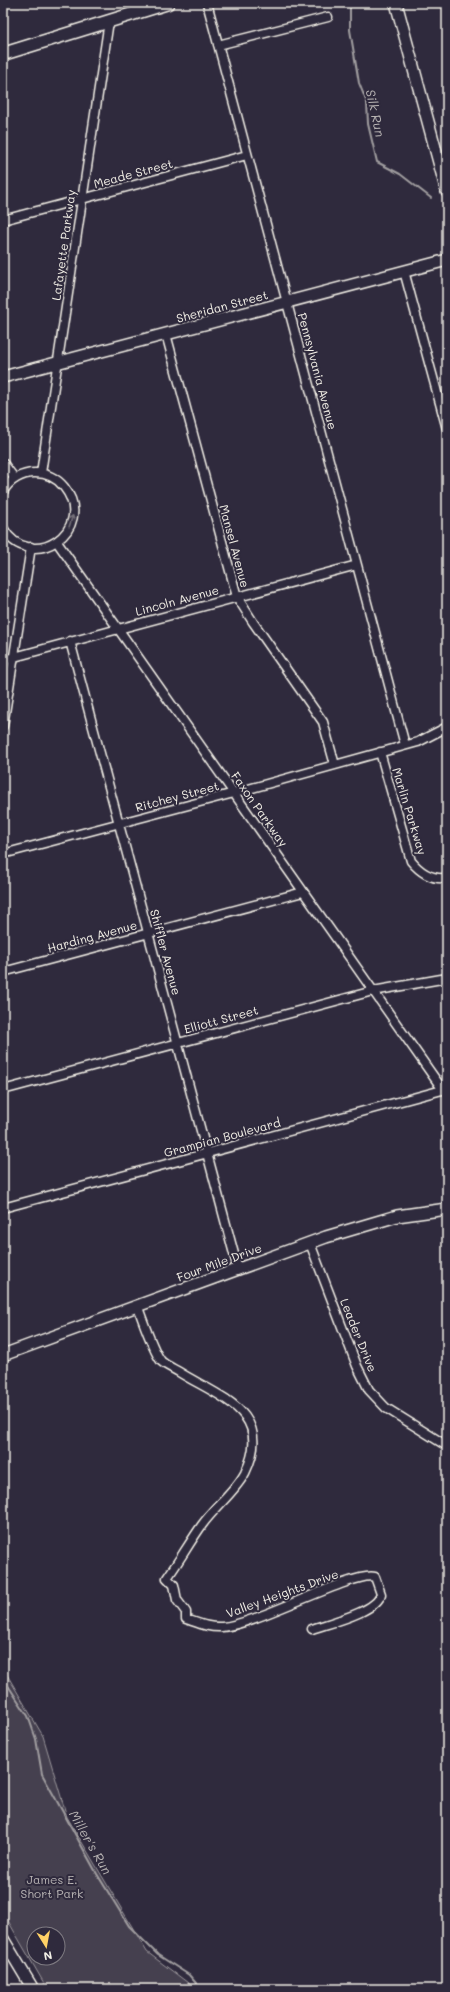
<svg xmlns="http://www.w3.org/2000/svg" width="450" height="1992" font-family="Mali,sans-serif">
<rect width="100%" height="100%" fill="#2f2a3d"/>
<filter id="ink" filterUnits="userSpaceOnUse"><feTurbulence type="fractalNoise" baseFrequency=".025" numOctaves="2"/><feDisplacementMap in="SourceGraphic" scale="8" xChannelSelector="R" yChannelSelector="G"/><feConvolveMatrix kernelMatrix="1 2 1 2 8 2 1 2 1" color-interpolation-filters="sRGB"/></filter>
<g filter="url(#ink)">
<path fill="#454050" stroke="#9c989c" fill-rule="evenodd" d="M6,1673L43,1736L67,1817L147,1952L196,1989H48L45,1985L3,1912V1674ZM34,1934H58V1958H34Z"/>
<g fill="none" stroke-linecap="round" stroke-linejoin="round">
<path stroke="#a19ea0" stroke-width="2" d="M350,3V30L359,83L367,103L368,124L377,162L400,174L431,198
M446,926H447
M3,1678L28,1716L36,1739L42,1774L97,1874L129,1926L158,1955L189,1975L201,1989"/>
<defs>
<path id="street" d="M207,3L405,745
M218,45L328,17
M3,220L247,155
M404,271L447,429
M166,334L237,597L253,622L323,722L335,765
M3,463L15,479
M41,473L109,21
M3,492C9,480 22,473 35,473C46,473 57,478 64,487C98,530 30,575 3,528
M57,542L443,1090
M70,641L238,1269
M3,660L357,565
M3,726L31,547
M380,752L411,861C420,872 432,880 447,878
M3,854L234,793L418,742L447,727
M3,972L303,892
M3,1090L373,991L447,978
M3,1208L446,1089
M310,1243L357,1366L369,1390L386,1408L447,1446
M137,1305C143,1320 152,1349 161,1361C165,1365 174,1369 179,1372C219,1397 275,1412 245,1473C235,1492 215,1507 202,1525C190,1542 179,1561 167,1578L174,1585L177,1600L186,1612V1619C198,1623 209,1628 222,1627C255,1625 356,1570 375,1577L381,1594C377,1612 329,1623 312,1629"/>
<path id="secondary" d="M396,3L447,192
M3,377L447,260
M3,1355L326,1237L397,1216L447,1209
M3,1939L33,1989"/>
<path id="primary" d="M3,54L168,3"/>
</defs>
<use href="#street" stroke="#f4f1e8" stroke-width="11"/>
<use href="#secondary" stroke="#f4f1e8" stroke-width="14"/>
<use href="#primary" stroke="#f4f1e8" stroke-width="15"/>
<use href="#street" stroke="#2f2a3d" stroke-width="8"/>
<use href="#secondary" stroke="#2f2a3d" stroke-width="11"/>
<use href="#primary" stroke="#2f2a3d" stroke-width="12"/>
</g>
<defs><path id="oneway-shaft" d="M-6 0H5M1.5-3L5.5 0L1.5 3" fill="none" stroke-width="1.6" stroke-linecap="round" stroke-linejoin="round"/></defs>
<use stroke="#747079" href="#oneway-shaft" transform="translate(71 521) rotate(-72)"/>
</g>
<g text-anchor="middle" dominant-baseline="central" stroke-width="4" stroke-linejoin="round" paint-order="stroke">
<g font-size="12" fill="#f4f1e8" stroke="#2f2a3d">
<text transform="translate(133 173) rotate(-15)">Meade Street</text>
<text transform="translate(63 245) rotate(-82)">Lafayette Parkway</text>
<text transform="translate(222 306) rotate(-15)">Sheridan Street</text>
<text transform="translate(318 371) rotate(75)">Pennsylvania Avenue</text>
<text transform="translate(235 546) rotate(75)">Mansel Avenue</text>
<text transform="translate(177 600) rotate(-15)">Lincoln Avenue</text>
<text transform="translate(177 796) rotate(-15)">Ritchey Street</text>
<text transform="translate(260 809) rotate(55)">Faxon Parkway</text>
<text transform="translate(410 811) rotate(73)">Marlin Parkway</text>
<text transform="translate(92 936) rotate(-15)">Harding Avenue</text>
<text transform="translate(166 952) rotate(75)">Shiffler Avenue</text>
<text transform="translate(221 1019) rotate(-15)">Elliott Street</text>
<text transform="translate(222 1137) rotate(-15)">Grampian Boulevard</text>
<text transform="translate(219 1262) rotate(-20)">Four Mile Drive</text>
<text transform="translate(359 1335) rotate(68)">Leader Drive</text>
<text transform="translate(282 1593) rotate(-20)">Valley Heights Drive</text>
</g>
<g font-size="12" fill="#b7b3b3" stroke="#2f2a3d">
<text x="52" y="1879">James E.<tspan x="52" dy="14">Short Park</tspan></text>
</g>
<g font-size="13" font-style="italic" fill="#b6b2b2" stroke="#2f2a3d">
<text transform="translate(376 113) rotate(78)">Silk Run</text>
<text transform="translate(91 1842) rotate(60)">Miller's Run</text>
</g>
</g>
<rect width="450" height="1992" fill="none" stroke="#2f2a3d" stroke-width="16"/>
<rect x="8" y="8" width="434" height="1976" fill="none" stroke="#f4f1e8" stroke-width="1.5" filter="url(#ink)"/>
<g transform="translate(46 1946) rotate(169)"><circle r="19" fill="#2f2a3d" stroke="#7e7a81"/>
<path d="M0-3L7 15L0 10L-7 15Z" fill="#ffd166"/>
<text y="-6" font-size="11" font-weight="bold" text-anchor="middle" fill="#f4f1e8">N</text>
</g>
</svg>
